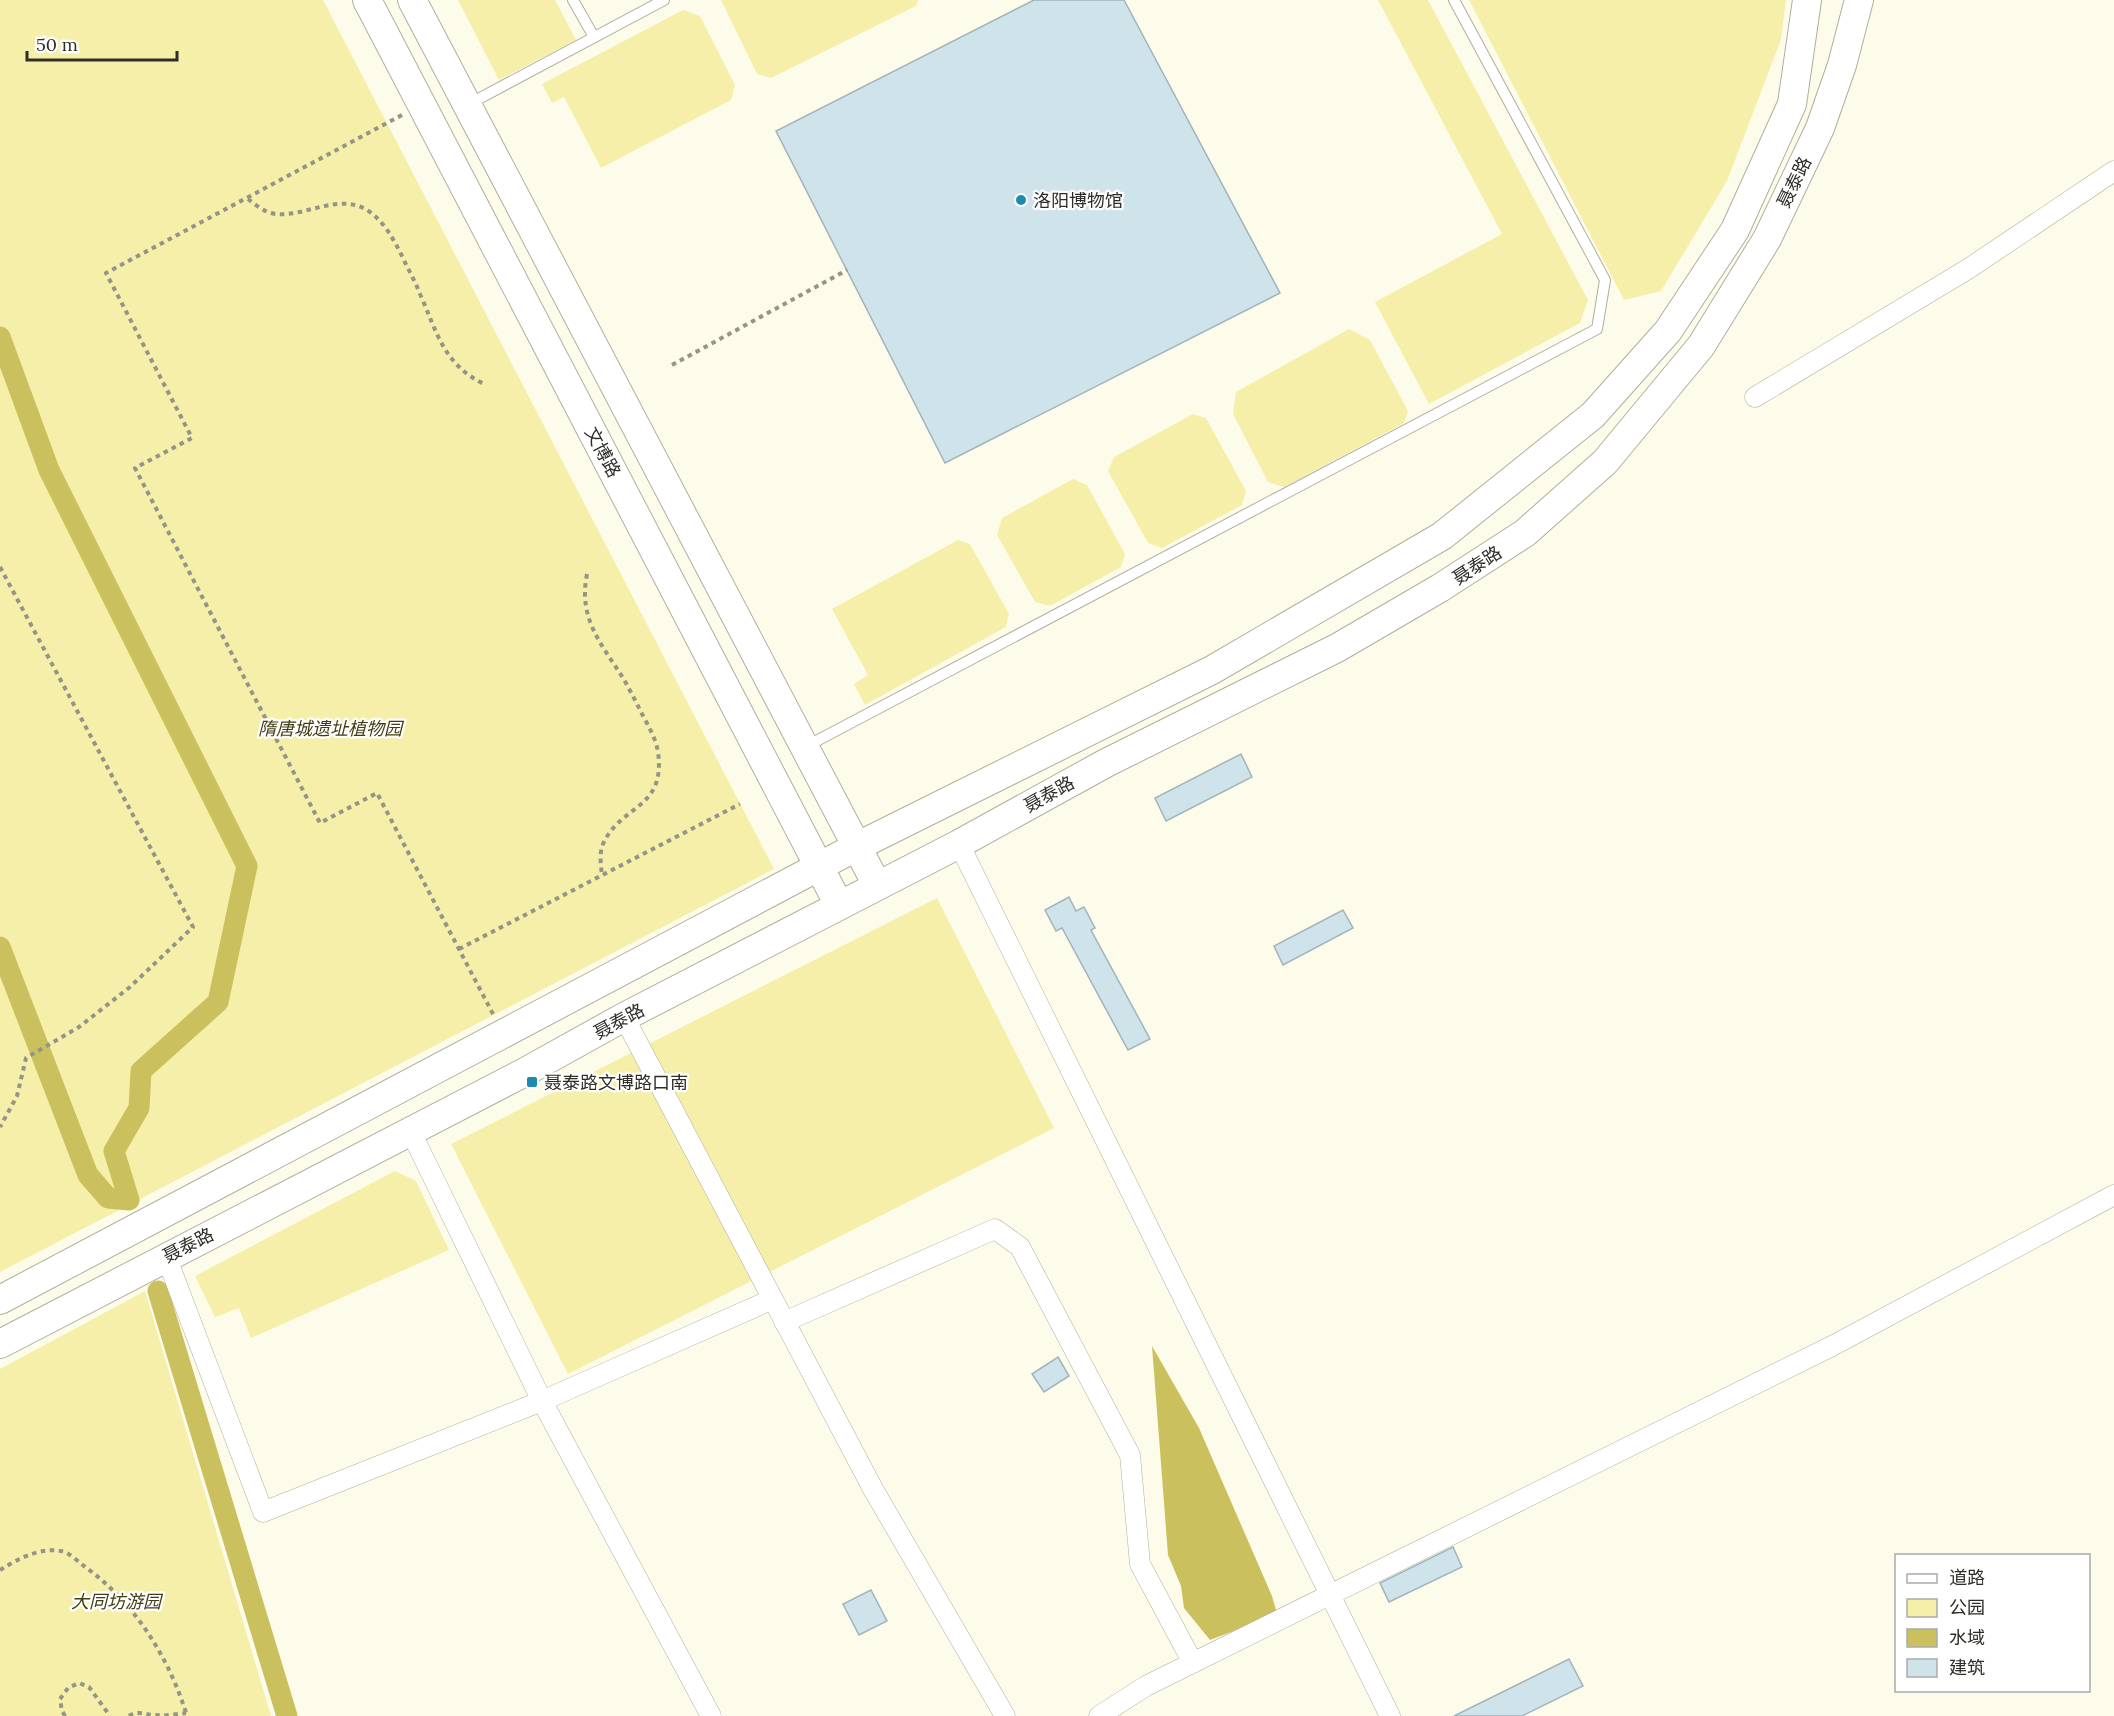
<svg xmlns="http://www.w3.org/2000/svg" width="2114" height="1716" font-family="Lora,'Noto Sans SC',serif">
<rect width="100%" height="100%" fill="#fdfcea"/>
<path fill="#f6efa9" d="M0,0H323L774,869L0,1272Z
M458,0H555L576,40L499,80Z
M721,0H918L916,6L771,78L757,74Z
M1378,0H1428L1588,300L1580,323L1429,404L1375,302L1502,234Z
M1469,0H1786L1781,40L1727,181L1661,291L1624,300Z
M683,10L700,16L735,85L731,100L601,168L564,97L552,103L542,84Z
M1349,329L1370,340L1408,411L1404,423L1284,487L1268,482L1233,414L1236,392Z
M1193,414L1206,418L1246,491L1242,505L1162,548L1148,543L1108,471L1114,457Z
M1073,479L1087,485L1125,554L1121,567L1050,606L1035,602L997,535L1002,518Z
M958,540L970,544L1009,614L1006,627L865,705L854,684L868,675L832,609Z
M937,898L1054,1128L568,1374L451,1144Z
M395,1171L416,1181L449,1250L251,1338L239,1308L215,1317L195,1276Z
M145,1291L271,1716H0V1369Z"/>
<path fill="#cbc05e" d="M1152,1346L1199,1428L1272,1596L1276,1610L1267,1618L1210,1640L1184,1608L1181,1586L1168,1555Z"/>
<g fill="none" stroke-linecap="round" stroke-linejoin="round">
<path stroke="#cbc05e" stroke-width="21" d="M0,337L49,470L247,866L218,1002L141,1071L139,1108L114,1151L129,1200L108,1198L88,1175L0,947
M158,1291L287,1716"/>
</g>
<path fill="#cfe3eb" stroke="#a1b3bb" stroke-width="1.5" d="M1034,0H1124L1280,293L945,463L776,131Z
M1241,754L1252,777L1166,821L1155,798Z
M1069,897L1076,911L1084,907L1095,928L1091,930L1150,1039L1128,1050L1062,928L1056,931L1045,910Z
M1343,910L1353,928L1283,965L1274,946Z
M1058,1357L1069,1376L1044,1392L1032,1374Z
M1453,1547L1462,1567L1389,1602L1380,1583Z
M871,1590L887,1621L859,1635L843,1604Z
M1569,1659L1583,1686L1522,1716H1454Z"/>
<g fill="none" stroke-linecap="round" stroke-linejoin="round">
<defs>
<path id="lane" d="M573,0L594,37
M469,104L664,0
M805,747L1597,329L1605,280L1454,0"/>
<path id="street" d="M1755,397L1968,269L2114,171
M959,844L1390,1716
M624,1017L873,1489L1005,1716
M411,1132L542,1401L711,1716
M166,1256L263,1512L542,1401L773,1299
M784,1322L995,1229L1020,1247L1130,1455L1140,1564L1193,1663
M1099,1716L1146,1686L1834,1345L2114,1195"/>
<path id="secondary" d="M367,0L839,905
M412,0L877,885
M0,1300L856,847L1212,670L1442,536L1593,415L1668,331L1735,230L1792,104L1807,0
M0,1344L525,1072L624,1017L959,844L1106,763L1337,648L1440,588L1525,533L1605,462L1701,346L1767,239L1820,128L1842,65L1859,0"/>
</defs>
<use href="#lane" stroke="#b0af9e" stroke-width="12"/>
<use href="#street" stroke="#b0af9e" stroke-width="21"/>
<use href="#secondary" stroke="#b0af9e" stroke-width="30"/>
<path stroke="#949487" stroke-width="4" stroke-dasharray="4.5 4.5" stroke-linecap="butt" d="M402,115L106,273L192,438L135,468L320,823L377,793L493,1014
M248,199C256,205 265,213 276,214C307,217 340,191 370,212C385,223 394,240 402,256C408,269 415,281 420,294C437,332 443,364 484,384
M672,365L847,270
M0,567L193,927L130,987L79,1027L26,1058L17,1096L0,1127
M587,574C578,619 601,643 623,678C630,690 636,702 642,714C648,725 656,739 658,752C666,810 621,804 603,844C599,854 601,865 602,876
M459,949L740,804
M0,1570C18,1559 40,1547 61,1551C69,1552 77,1561 84,1566C134,1602 169,1657 187,1716
M65,1716L62,1711L60,1699L68,1688L79,1683L89,1687L110,1716
M129,1716C138,1710 145,1715 154,1715C165,1716 176,1714 186,1713"/>
<use href="#lane" stroke="#fff" stroke-width="10"/>
<use href="#street" stroke="#fff" stroke-width="20"/>
<use href="#secondary" stroke="#fff" stroke-width="28"/>
</g>
<g fill="#1b8bb0" stroke="#fff" stroke-width="2">
<circle cx="1021" cy="200" r="6"/>
<rect x="526" y="1076" width="12" height="12" rx="3"/>
</g>
<g text-anchor="middle" dominant-baseline="central" stroke-width="4.5" stroke-linejoin="round" paint-order="stroke">
<g font-size="18" fill="#2e2e27" stroke="#fff">
<text transform="translate(1794 182) rotate(-64)">聂泰路</text>
<text transform="translate(603 452) rotate(62)">文博路</text>
<text transform="translate(1477 565) rotate(-33)">聂泰路</text>
<text transform="translate(1049 794) rotate(-29)">聂泰路</text>
<text transform="translate(619 1021) rotate(-28)">聂泰路</text>
<text transform="translate(188 1245) rotate(-27)">聂泰路</text>
</g>
<g font-size="18" fill="#2e2e27" stroke="#fff" text-anchor="start">
<text x="1033" y="200">洛阳博物馆</text>
<text x="544" y="1082">聂泰路文博路口南</text>
</g>
<g font-size="18" font-style="italic" fill="#423e14" stroke="#fff">
<text x="330" y="728">隋唐城遗址植物园</text>
<text x="116" y="1601">大同坊游园</text>
</g>
</g>
<rect x="1895" y="1554" width="195" height="138" fill="#ffffff" stroke="#ababa9" stroke-width="1.5"/>
<rect x="1907" y="1574" width="30" height="9" fill="#ffffff" stroke="#ababa9" stroke-width="1.5"/>
<text x="1949" y="1584" font-size="18" fill="#2e2e27">道路</text>
<rect x="1907" y="1599" width="30" height="18" fill="#f6efa9" stroke="#ababa9" stroke-width="1.5"/>
<text x="1949" y="1614" font-size="18" fill="#2e2e27">公园</text>
<rect x="1907" y="1629" width="30" height="18" fill="#cbc05e" stroke="#ababa9" stroke-width="1.5"/>
<text x="1949" y="1644" font-size="18" fill="#2e2e27">水域</text>
<rect x="1907" y="1659" width="30" height="18" fill="#cfe3eb" stroke="#ababa9" stroke-width="1.5"/>
<text x="1949" y="1674" font-size="18" fill="#2e2e27">建筑</text>
<path d="M27 51v9h150v-9" fill="none" stroke="#2e2e27" stroke-width="3"/>
<text x="36" y="51" font-size="18" fill="#2e2e27" stroke="#ffffff" stroke-width="4.5" paint-order="stroke">50 m</text>
</svg>
